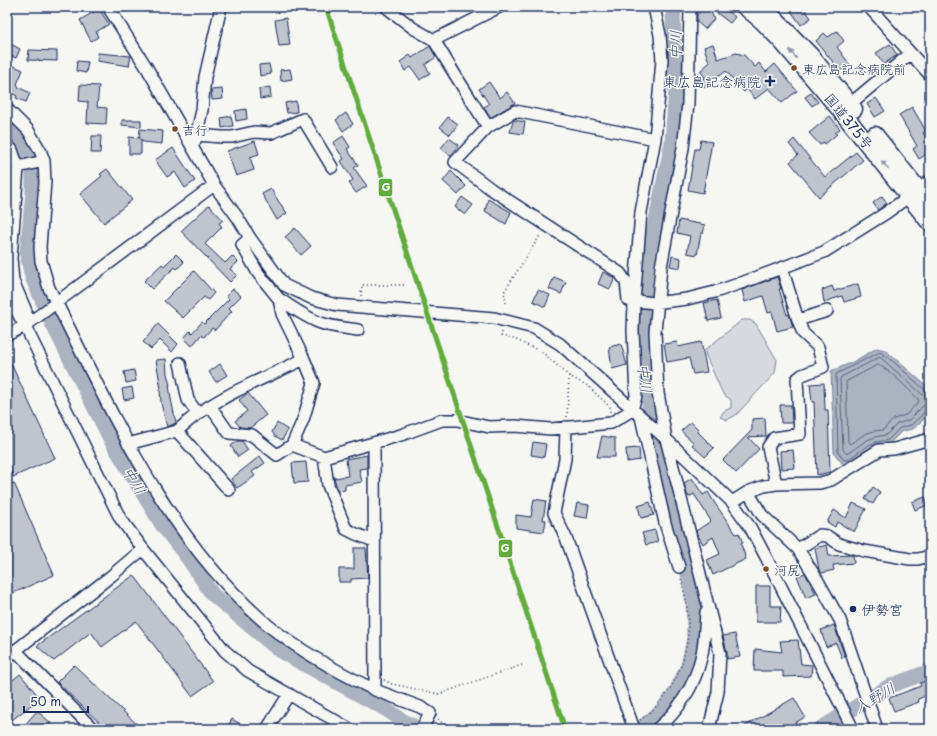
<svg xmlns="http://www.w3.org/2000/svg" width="937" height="736" font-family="'Playpen Sans','Klee One',sans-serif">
<rect width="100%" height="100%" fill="#f6f6f2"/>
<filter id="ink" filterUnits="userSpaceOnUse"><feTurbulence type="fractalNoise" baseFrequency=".025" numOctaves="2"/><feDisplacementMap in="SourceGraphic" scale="8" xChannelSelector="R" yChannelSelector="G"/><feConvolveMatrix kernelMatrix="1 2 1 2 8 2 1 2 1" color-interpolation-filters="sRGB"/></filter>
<g filter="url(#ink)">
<path fill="#d6d9dd" stroke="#78849e" d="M742,320H750L756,324L777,360L775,373L736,415L727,420L720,417L724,411L731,408V400L723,394L706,356L705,350Z"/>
<path fill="#abb2c0" stroke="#717e99" d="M877,348L885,350L930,389V410L924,419L913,429L902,431L889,444L877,445L871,448L845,467L834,453L831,371L851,363Z"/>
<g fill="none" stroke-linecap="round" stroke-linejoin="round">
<path stroke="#556385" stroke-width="1" d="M878,365C887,367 910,391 918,399L919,401L906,415L894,419L883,430L874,431L865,434L850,444L848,442L846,382Z
M930,392L926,391L895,363L880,352L836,374L838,452L844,460H847L869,445L876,442L888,440L900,428L911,425L921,416L926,410L930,409
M930,397L923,395L880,357L841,377L840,379L843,450L847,454L867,440L875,437L886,435L897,424L909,420L923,406L930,404"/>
<path stroke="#abb2c0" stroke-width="15" d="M7,126L17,135L24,147L33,168V192L27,254L32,277L53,325L112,442L162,525L190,561L212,594L280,651L387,710L405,722L420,729
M640,729L659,713L675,694L688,666L694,638L693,600L684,554L656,449L644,369L642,320L646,267L672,143L676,89L675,62L673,55L675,52L673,17L675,7
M820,729L890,686L930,671"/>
</g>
<path fill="#c0c4cd" stroke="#1b2f5e" d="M703,7H722L735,17L730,23L709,7L714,19L705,29L697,22V15Z
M788,7H803L811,18L801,25Z
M99,9L109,24L96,32L98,37L91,41L80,20Z
M286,18L290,45L279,46L275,20Z
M837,31L844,41L837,47L850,65L840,71L816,41L824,33L828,37Z
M7,42L20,49L16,58L7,54Z
M713,44L718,59L736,53L744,55L755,67L759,63L766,72L775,64L797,91L782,103L769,88L755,99L747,89L744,92L726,71L721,75L720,74L704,87L700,82L705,77L700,71L710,62L708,59L704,47Z
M890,44L897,55L884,64L876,53Z
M430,46L436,57L425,65L430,73L420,80L411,67L405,71L400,62L410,55L412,58Z
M29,50L57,51V61L28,60Z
M98,53L131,56L129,66L97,61Z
M77,61L88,62L86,73L76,71Z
M269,64L271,74L260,76L259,65Z
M14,66L23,70L17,84L18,85V87L30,93L26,102L16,98L17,96L7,91V84L11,76L9,75Z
M290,69L292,79L281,81L280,70Z
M489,82L500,98L507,92L515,103L490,118L484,107L489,104L479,89Z
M80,85L99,86L97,107L107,108L106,124L87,123L88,102L79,101Z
M270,87L271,97L260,99L259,89Z
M222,89L223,99L212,100L211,90Z
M811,93L818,102L812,106L805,97Z
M876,98L885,111L875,117L867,104Z
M296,101L297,112L287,113L285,103Z
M912,107L926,131L923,133L930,143V152L919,159L913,149L917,146L899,115Z
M246,109L247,119L236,121L235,111Z
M346,113L353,124L343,131L336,120Z
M231,116L233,126L222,128L221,118Z
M830,116L840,129L835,133L837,134L825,144L824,142L820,145L809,133Z
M448,117L458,124L450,135L440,127Z
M122,120H141V127L122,125Z
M514,120L525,122L523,134L510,132L513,121Z
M140,129L163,131L162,144L143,142L141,139V154H129V137L140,138L139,136Z
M92,136H101L100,153H91Z
M343,136L350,147L347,149L358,165L354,168L367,186L356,193L349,183L353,180L341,161L344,159L333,143Z
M449,138L459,145L451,156L441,148Z
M794,139L825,177L856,152L863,160L819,197L790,162L798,155L789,144Z
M701,140L712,142L703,193L688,190L695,149H699Z
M255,141L259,154L250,157L254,170L236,176L227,151Z
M173,148L195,181L185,188L175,172L167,177L155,160Z
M107,169L132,200L104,223L80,194L102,176L100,174Z
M451,171L466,186L458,195L443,181Z
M271,189L279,202L287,213L277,220L262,194Z
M882,196L887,203L878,210L873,203Z
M462,197L473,205L465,215L455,207Z
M488,199L511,212L506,224L485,211Z
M209,205L223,220L219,223L222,227L205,244L225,263L232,256L238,262L230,269L237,275L230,282L181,231Z
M679,220L705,225L703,234L701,233L697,255L687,253L690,236L677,233Z
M295,228L311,246L301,255L285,237Z
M176,254L184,262L177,269L175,267L152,289L144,281L162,264L164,266Z
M672,256L681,258L680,268L670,266Z
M194,271L214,293L208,300L204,297L183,318L164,301Z
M603,272L615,278L610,289L598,284Z
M554,277L566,282L561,294L549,289Z
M777,277L781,289H779L787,315L789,314L793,327L777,331L772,312L768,313L763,296L745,302L742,290Z
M858,284L861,297L844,302L842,296L824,302L822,290L832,286L834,291Z
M233,289L241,296L229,308L232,311L215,330L212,328L204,337L201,335L192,346L184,338L190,331L192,333L202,322L204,324L229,299L226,296Z
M538,290L550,295L545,307L533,301Z
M717,300L721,318L708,321L704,303Z
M158,324L178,344L172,352L160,340L151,349L143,342Z
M677,342L678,347L701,342L707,372L693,374L689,358L667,362L664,344Z
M621,344L627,365L612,369L609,347Z
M7,355L55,458L13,477L7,463Z
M166,359L167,374L170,385H169L171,399L176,423L167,427L161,403L160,390L161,389L156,360Z
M220,364L227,375L216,382L209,372Z
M134,370L136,381L126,383L124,372Z
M824,383L825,410H828L830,472L817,475L814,402H812L810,384Z
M132,387L134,398L124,400L122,389Z
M248,393L266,415L250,428L240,427L235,421L247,411L239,400Z
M780,405H791L792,423H781Z
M765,418L766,436L748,437L759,449L736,473L723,460L752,430V419Z
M691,422L699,430L697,431L714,448L705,457L692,445L694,443L681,431Z
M277,423L288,430L282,440L275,436L272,432Z
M602,436L615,438V457H597Z
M238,441H242L248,450L238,457L231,446Z
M533,442L546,444L544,457L531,455Z
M639,448L640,460L627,462L626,449Z
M793,450L795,468L781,469L780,451Z
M367,455V468L359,469L362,482L345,485V490L338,491L334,478L348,476L346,459Z
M260,456L265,463L252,472L255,476L237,488L231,479Z
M306,462L308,482L294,483L292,463Z
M692,478L703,495L708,492L716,505L736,534L739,533L743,543L741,544L746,559L713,575L707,560L720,554L713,537L703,544L697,534L696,531L711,521L694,494L689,497L687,494L684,483Z
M14,483L54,575L11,594L7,584V486Z
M873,487L880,492L873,504L865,499Z
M925,497L928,505L915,510L912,502Z
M534,499L546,501L543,520H546L544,532L516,528V515L531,517Z
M650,502L654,515L641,518L638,506Z
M577,503L589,505L587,518L574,516Z
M853,503L866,509L854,532L837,522L835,527L827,522L834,510L846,518Z
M655,530L658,542L646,545L642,533Z
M827,545L829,556L853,555L854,563L833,565L834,570L822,573L819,570L815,548Z
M354,548H366L368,578L351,579V582H339V569H354Z
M805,573L816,594L806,598L797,576Z
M134,575L213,681L192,696L136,621L102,647L91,632L54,661L37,646Z
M756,586H770V606H781L780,622H756Z
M834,625L845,657L842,658L836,643L826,647L821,630Z
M735,634L740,657L727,659V652L723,636Z
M798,640L801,664L812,665L811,676L783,677V671H754L755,649L782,652L780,641Z
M74,665L142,729H106L57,682Z
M20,674L40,698L7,724V685Z
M928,680L930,685V694L918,699L919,702L894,711L889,698L921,686L920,683Z
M794,698L805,717L785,729H740Z
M37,711L51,723L45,729H21Z
M232,719L249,729H226Z"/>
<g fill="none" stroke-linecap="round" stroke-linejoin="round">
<defs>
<path id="minor" d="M108,7L147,68L214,185L238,218L250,238L284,285L311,298L337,305L494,318L534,328L560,344L666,439L732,502L750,527L767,559L853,729
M386,7L413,28L434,40L454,73L488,127L455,162L491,189L620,273L626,282L628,300L654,303L687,299L715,292L744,282L824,252L886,213L930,181
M690,7L688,104L683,148L661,267L655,332L658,393L666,439L720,653L718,692L709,729
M869,7L930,75
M434,40L499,7
M850,104L910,54
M7,109L28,130L40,150L44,161L45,182L40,247L41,261L49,288C110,407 164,537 269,626C301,652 338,672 375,690
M488,127L515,111L655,139
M197,135L222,137H232L254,132L271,133L303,119L332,167
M195,141L202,110L205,77L221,7
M7,145L12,150L18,167L44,161
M18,167L11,258L13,281L26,311L25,326
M250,238L242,245L258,273L279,299L282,314L304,359L314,383L303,420L292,445L324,457L401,435L442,420H457L489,427L515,426L551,429L611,423L632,410L636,396L633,330L634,302L641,212L655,139L662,60L660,35L654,7
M7,294L25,326L120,518L143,549L225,651L248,671L350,729
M279,299C292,307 304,316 318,322C330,327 345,328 358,330
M798,320L827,311
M7,335L25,326L214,185
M180,363L188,400L198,414
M210,406L229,433L252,435L277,455L292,445
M641,417L665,523L679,567
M566,427L565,459L554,513L566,538L634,729
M177,431C184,425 191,418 199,413C231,391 269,376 304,359
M374,443L375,690L420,707L430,713L422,729
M128,444L177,431L229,490
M324,457L328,485L346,529L356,534L374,541
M776,484L768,447L774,438L800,434L797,379L802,375L823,367L818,347L803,333L798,320L782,268
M748,492L762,515L798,549L818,581L840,620L877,729
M732,502L748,492L764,486L776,484L820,483L831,480L879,450L894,449L930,439
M798,549L820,535L827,536L839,544L864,551L910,559H918L930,556
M15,650L93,729
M7,657L111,576L143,549
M267,729L289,694
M657,729C678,712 695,685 701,658C705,643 705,627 706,612"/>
<path id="highway" d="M745,7L762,21L783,43L842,112L930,223
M769,13L811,56L854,109
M875,135L930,204"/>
</defs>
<use href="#minor" stroke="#1b2f5e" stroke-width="14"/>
<use href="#highway" stroke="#1b2f5e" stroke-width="19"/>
<path stroke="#1b2f5e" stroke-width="1.5" stroke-dasharray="1 3" stroke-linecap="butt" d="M361,296L362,285H407
M506,303L504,292L541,234
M502,332L501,336L514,339L542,352L569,376L588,386L610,407V412
M567,417L569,376
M384,680L392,684L439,694L522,665
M438,719L449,729
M640,720C673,698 691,655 688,616C687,603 683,589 681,577"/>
<use href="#minor" stroke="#f6f6f2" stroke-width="11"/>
<use href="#highway" stroke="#f6f6f2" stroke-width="16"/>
<defs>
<path id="rail-1" d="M326,7L565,729"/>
</defs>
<use href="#rail-1" stroke="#f6f6f2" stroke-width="8"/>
<use href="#rail-1" stroke="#60ad3b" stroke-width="5"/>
</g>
<defs><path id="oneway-solid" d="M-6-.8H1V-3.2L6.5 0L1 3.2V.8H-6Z"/></defs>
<g fill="#8892a8">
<use href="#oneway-solid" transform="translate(793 54) rotate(-129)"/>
<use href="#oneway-solid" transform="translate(885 165) rotate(-128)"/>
</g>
</g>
<g fill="#7a4b2a" stroke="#f6f6f2" stroke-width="1.5">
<circle cx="794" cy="68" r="3.5"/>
<circle cx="175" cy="129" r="3.5"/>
<circle cx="766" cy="569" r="3.5"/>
</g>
<g fill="#1b2f5e" stroke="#f6f6f2" stroke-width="1.5">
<path d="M768 75h4v4h4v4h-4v4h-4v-4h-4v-4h4z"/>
<circle cx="853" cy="609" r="4"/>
</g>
<g text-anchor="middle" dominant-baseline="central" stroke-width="3" stroke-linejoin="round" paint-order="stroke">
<g font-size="13" fill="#1b2f5e" stroke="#f6f6f2" text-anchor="start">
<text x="802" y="68">東広島記念病院前</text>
<text x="182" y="129">吉行</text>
<text x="774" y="569">河尻</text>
</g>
<g font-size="14" fill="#1b2f5e" stroke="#f6f6f2" text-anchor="end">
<text x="761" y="81">東広島記念病院</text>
<text x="861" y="609" text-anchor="start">伊勢宮</text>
</g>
<g font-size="14" fill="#1b2f5e" stroke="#f6f6f2">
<text transform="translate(849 121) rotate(51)">国道375号</text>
</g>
<g font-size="15" font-style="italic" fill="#46567b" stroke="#f6f6f2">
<text transform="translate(674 45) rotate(-90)">中川</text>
<text transform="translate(646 378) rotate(83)">中川</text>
<text transform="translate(135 480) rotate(59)">中川</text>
<text transform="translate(874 697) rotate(-30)">入野川</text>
</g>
</g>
<g stroke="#f6f6f2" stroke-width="1.5">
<rect x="378" y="178" width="15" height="19" rx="4" fill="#60ad3b"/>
<rect x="498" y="539" width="15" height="19" rx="4" fill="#60ad3b"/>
</g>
<g font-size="11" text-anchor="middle" font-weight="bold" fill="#fff">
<text x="386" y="191">G</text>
<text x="505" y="552">G</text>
</g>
<rect width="937" height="736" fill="none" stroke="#f6f6f2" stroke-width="24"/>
<rect x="12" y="12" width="913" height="712" fill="none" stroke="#1b2f5e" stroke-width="1.5" filter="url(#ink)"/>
<path d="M24 706v6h64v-6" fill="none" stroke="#1b2f5e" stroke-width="2"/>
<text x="30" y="706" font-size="12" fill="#1b2f5e" stroke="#f6f6f2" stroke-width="3" paint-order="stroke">50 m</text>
</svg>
